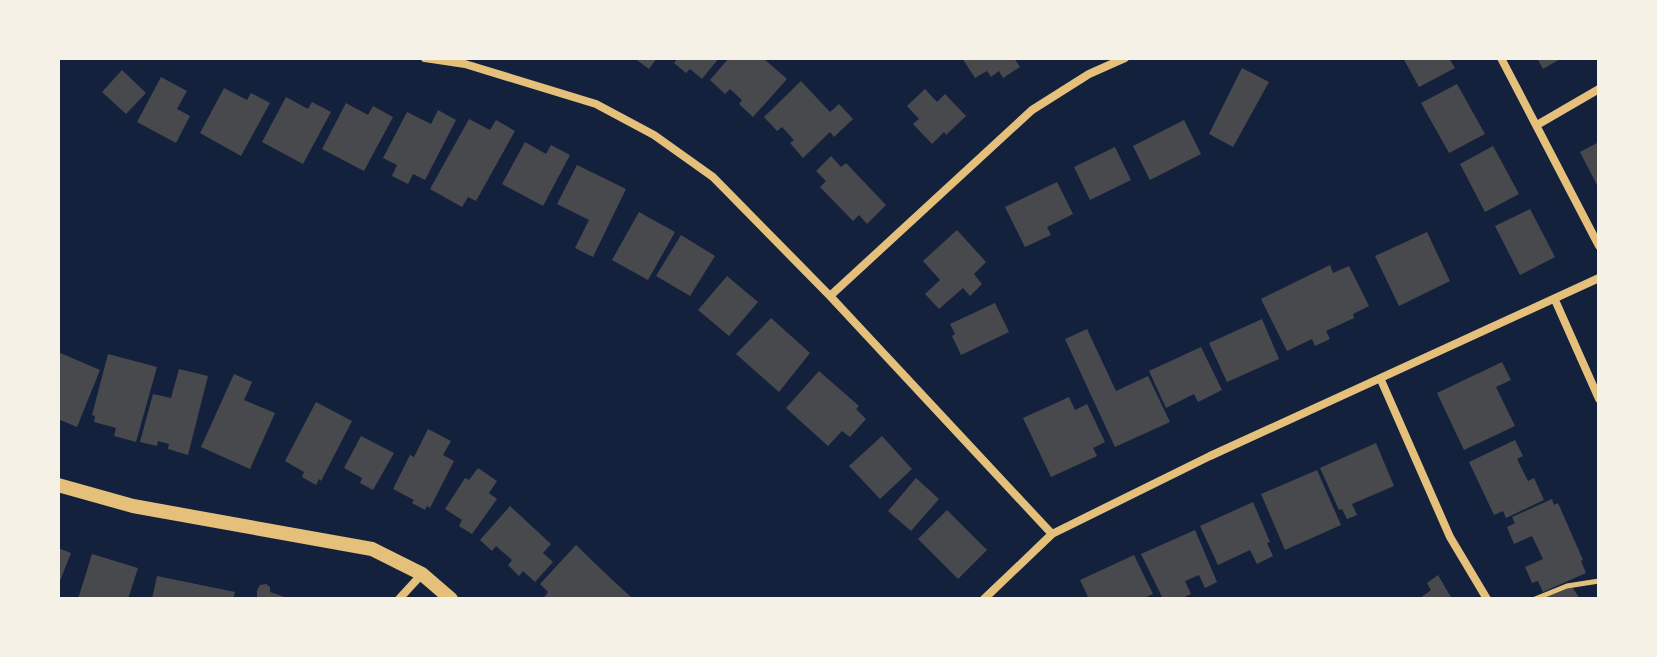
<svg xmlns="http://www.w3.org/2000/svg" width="1657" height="657" font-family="Ubuntu,sans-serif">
<rect width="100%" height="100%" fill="#14213d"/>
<path fill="#48494c" d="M634,58H657L649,69Z
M678,58H719L702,79L690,69L686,73L674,63Z
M729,58H763L787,79L753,117L739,104L742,100L730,89L725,94L710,80Z
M962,58H1014L1020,67L1003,78L999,71L991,77L987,71L975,78Z
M1403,58H1449L1455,68L1419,87Z
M1537,58H1562L1543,69Z
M1242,68L1269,82L1233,147L1209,134Z
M122,70L146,93L126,114L102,92Z
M161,77L187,91L177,109L190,116L176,143L137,122Z
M801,81L830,112L839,104L853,119L834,137L830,132L803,158L790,143L794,140L782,127L777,131L764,117Z
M1457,84L1485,134L1449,153L1421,103Z
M224,88L247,100L251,93L270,103L241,156L200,133Z
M925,89L937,102L945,94L966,116L946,135L944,132L932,144L913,124L919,119L907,106Z
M286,97L308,109L312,102L331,112L303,164L262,142Z
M346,103L368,115L373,106L393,117L364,171L322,149Z
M438,110L456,120L425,180L413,174L408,184L392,176L397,165L383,158L407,112L431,124Z
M469,119L490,130L496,120L515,131L476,201L468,197L462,207L430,189Z
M1184,120L1201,154L1150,180L1133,146Z
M525,142L546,154L551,145L570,155L543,206L502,184Z
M1599,142V189L1580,152Z
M1493,146L1519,194L1485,212L1460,164Z
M1115,147L1131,180L1090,200L1074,167Z
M831,156L841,167L846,163L886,205L867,224L859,215L853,221L820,187L826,181L816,171Z
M577,165L626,189L593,257L575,248L589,220L557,204Z
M1057,182L1073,214L1047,227L1051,235L1025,247L1005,207Z
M1530,209L1555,257L1520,275L1495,226Z
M639,212L675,232L648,280L612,260Z
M957,230L986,262L974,274L982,284L970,296L963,288L939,309L925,294L940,280L923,261Z
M1427,232L1450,281L1399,306L1375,256Z
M681,235L715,256L690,296L656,276Z
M1330,265L1333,273L1349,266L1369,306L1353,314L1354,318L1326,331L1330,339L1315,346L1312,339L1287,351L1261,299Z
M727,276L758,302L729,336L698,310Z
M995,303L1009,332L961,355L952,336L955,334L950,324Z
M771,318L810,353L779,392L736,354Z
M1262,319L1279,359L1227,382L1209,343Z
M1087,329L1116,391L1148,376L1170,422L1115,447L1065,339Z
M1201,347L1222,390L1198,402L1194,394L1166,408L1149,371Z
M58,352L100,370L77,427L58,419Z
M108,354L157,367L136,442L114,436L116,428L94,422L95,416L92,415Z
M1502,362L1511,380L1496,387L1515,426L1464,450L1437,393Z
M179,369L208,376L188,455L168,449L169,444L158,441L157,446L140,442L153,394L171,398Z
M819,371L859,406L856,409L866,419L850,437L842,431L828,446L786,408Z
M234,374L252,382L244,400L275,413L250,469L201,447Z
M1069,397L1075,410L1087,404L1105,442L1093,448L1097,456L1051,477L1023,418Z
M316,402L352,421L321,481L319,479L316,485L302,477L304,472L285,461Z
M428,429L451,441L443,455L454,461L430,508L427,506L425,510L412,503L414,500L393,489L410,455L414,457Z
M361,436L394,453L373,490L360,483L362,478L344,468Z
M882,436L912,469L880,499L849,466Z
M1515,440L1523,456L1517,459L1528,481L1534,478L1544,500L1506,518L1503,511L1494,515L1469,462Z
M1376,443L1394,486L1352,504L1357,515L1347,519L1342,509L1339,510L1320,468Z
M478,468L497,481L489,493L497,499L472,534L459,526L462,520L445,509L465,478L469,480Z
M1317,470L1341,525L1285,550L1261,494Z
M916,478L939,499L911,531L888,511Z
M1552,499L1554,505L1558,503L1583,560L1581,561L1586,573L1543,592L1538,581L1532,583L1525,567L1543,559L1532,536L1514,544L1507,527L1515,523L1512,517Z
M1253,502L1270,542L1267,543L1273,556L1257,564L1250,550L1218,565L1200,526Z
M510,506L551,544L543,553L553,562L535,582L523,571L519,576L508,565L512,560L496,546L492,551L480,540Z
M947,510L987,550L958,579L918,539Z
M1195,530L1217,582L1205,588L1199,575L1185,581L1191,594L1180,599H1163L1141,554Z
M576,545L605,573L633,599H543L548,592L540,584Z
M58,548L71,553L58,586Z
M92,554L138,568L128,599H78Z
M1134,555L1153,594L1142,599H1089L1080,580Z
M1438,575L1452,599H1419L1431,590L1427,583Z
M157,576L235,592L233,599H152Z
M266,584L270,587V592L290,599H257V590L260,585Z
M1572,587L1580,599H1541Z"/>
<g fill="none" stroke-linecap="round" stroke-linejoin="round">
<path stroke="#e5c07b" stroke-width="5" d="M1535,599L1567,586L1599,581"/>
<path stroke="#e5c07b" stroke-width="8" d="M425,58L465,64L596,104L654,135L713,177L830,296L1052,534
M1501,58L1599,246
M1537,125L1599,89
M830,296L1032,110L1089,74L1125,58
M1555,300L1599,399
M1381,380L1450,537L1487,599
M399,599L422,574
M984,599L1052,534L1210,456L1599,278"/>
<path stroke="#e5c07b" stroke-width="14" d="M58,485L133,506L372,549L422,574L451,599"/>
</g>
<rect width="1657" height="657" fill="none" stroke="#f6f1e7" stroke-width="120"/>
</svg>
